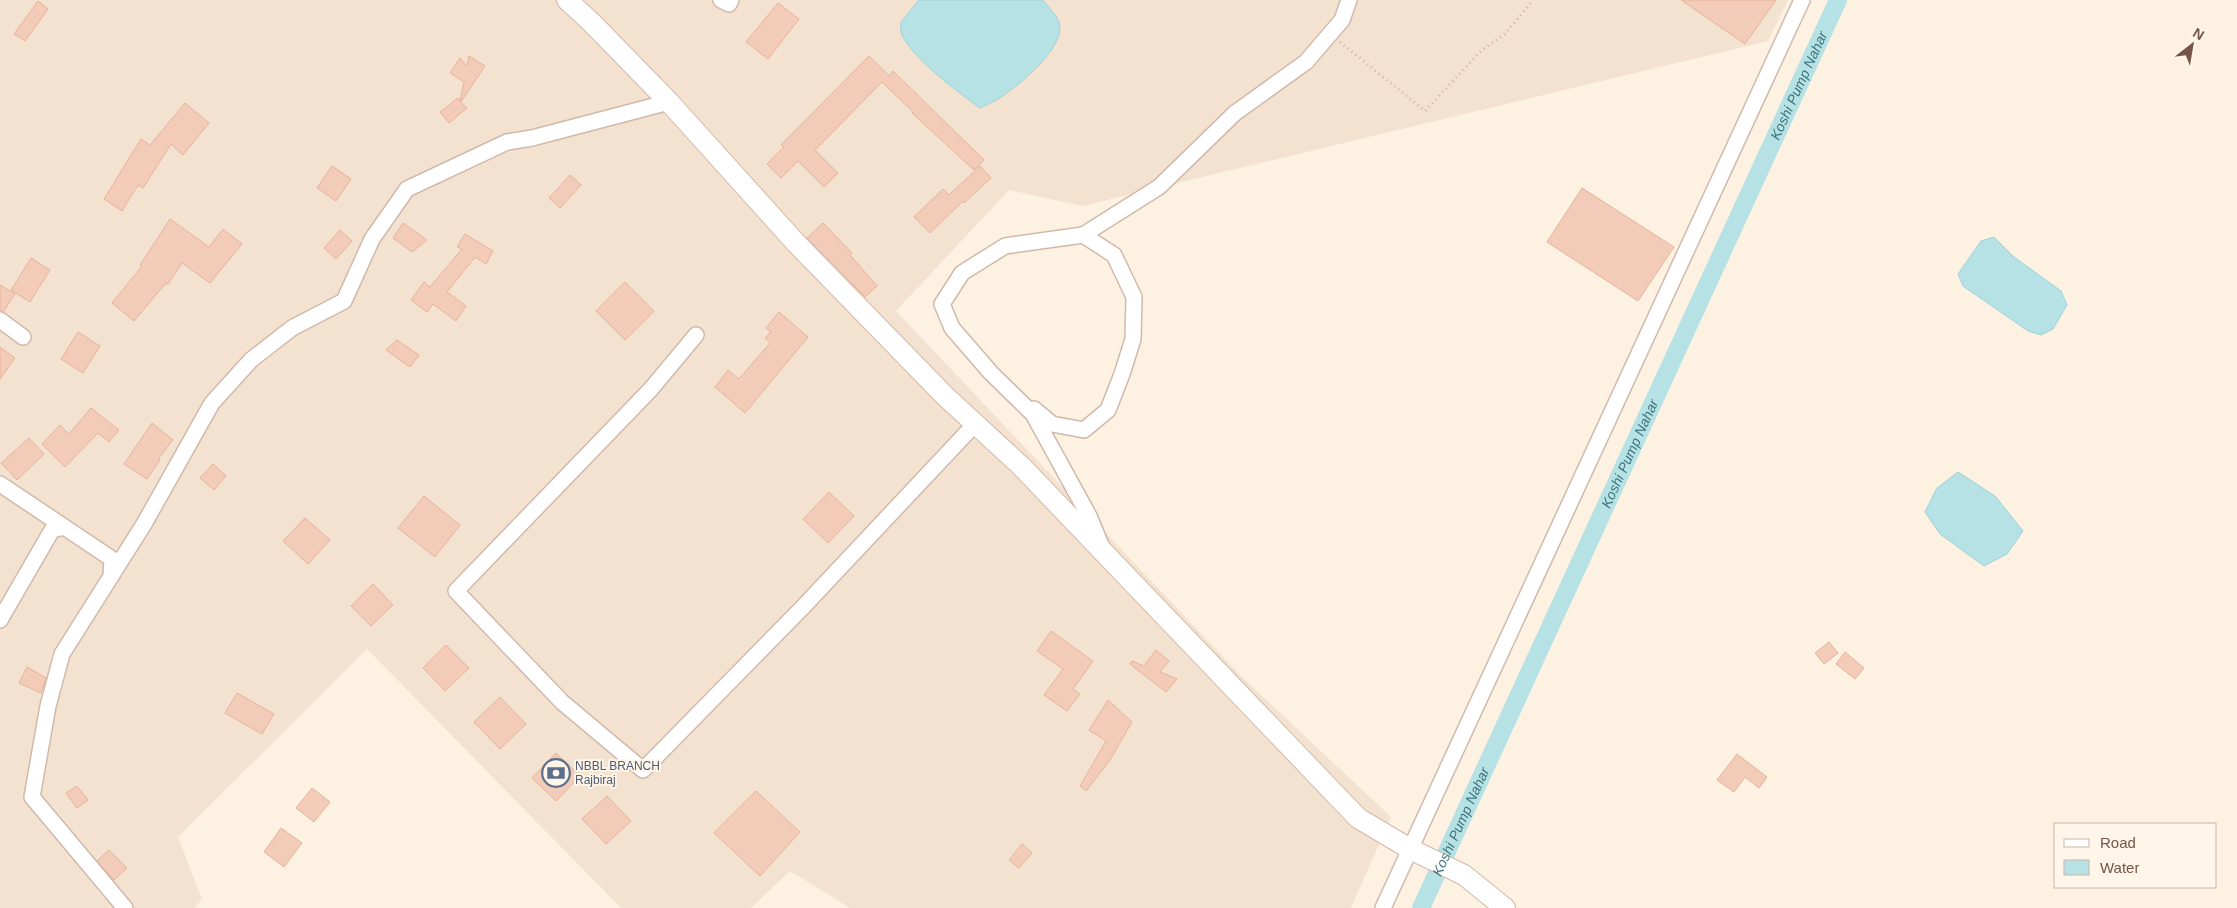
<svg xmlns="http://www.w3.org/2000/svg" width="2237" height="908" font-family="Arial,sans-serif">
<rect width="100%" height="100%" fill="#fdf1e2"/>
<path fill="#f4e2d0" d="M0,0H1788L1768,41L1082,206L1009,190L896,311L1242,677L1391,817L1351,908H850L790,871L751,908H621L367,649L178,837L202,899L194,908H0Z"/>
<path fill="#b6e2e6" stroke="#9cd2d8" d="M919,0H1043C1047,6 1056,14 1059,22C1067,46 1021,83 1004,95C997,100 988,104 980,108C957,91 917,62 903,37C900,33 901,27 901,22Z
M1994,237L2014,257L2061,291L2067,305L2053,329L2041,335L2028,331L1963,286L1958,274L1981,241Z
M1958,472L1995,496L2023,531L2007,554L1984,566L1940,534L1925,512L1937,488Z"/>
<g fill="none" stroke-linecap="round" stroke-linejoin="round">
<path stroke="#b6e2e6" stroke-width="18" id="s1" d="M1421,908L1838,0"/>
</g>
<path fill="#f3ccb9" stroke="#e6b299" d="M1681,0H1776L1745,44Z
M38,1L48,9L25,41L14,34Z
M778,3L799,19L768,59L746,42Z
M469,56L485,66L461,102L467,108L449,123L440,112L458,98L460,101L464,82L450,73L460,58L467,66Z
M869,56L889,76L893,71L984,160L974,170L912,113L913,112L882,82L815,150L838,173L824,187L798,161L781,178L767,164L784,147L781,145Z
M185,103L209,123L183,155L171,144L143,188L138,185L122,211L104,199L141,139L150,145Z
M332,166L351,179L336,201L317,188Z
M980,166L991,178L964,203L963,201L930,233L914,217L943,189L949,195Z
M570,175L581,185L560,208L549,198Z
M1582,188L1674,247L1638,301L1547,242Z
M170,219L209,247L223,229L242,244L210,283L182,263L168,284L166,283L134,321L112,303L142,266L140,265Z
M403,223L427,240L412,252L393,238Z
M823,223L852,253L850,255L877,286L865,297L807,238Z
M340,230L352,241L336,259L324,248Z
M465,234L493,251L486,264L475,257L447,292L466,306L456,321L433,304L427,312L411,300L424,282L430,287L462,249L457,247Z
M31,258L50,270L30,302L11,290Z
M625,282L654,311L625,340L596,311Z
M0,285L15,294L3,312L0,311Z
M779,312L808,337L745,413L715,387L728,370L739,379L770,343L765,338L771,332L766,328Z
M78,332L100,346L83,373L61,359Z
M397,340L419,355L410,367L386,350Z
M0,347L15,358L0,379Z
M91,408L119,430L109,442L98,433L65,467L42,444L60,425L69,434Z
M152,423L173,440L158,459L160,460L147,479L124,464Z
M29,438L44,454L17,480L1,463Z
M213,464L226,476L214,490L200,478Z
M829,492L854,516L828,543L803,519Z
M424,496L460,525L435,557L398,528Z
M305,518L330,540L308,564L283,541Z
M373,584L393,605L371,626L351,606Z
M1051,631L1093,661L1073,689L1080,694L1067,711L1044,695L1063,669L1037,651Z
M1829,642L1838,653L1824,664L1815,653Z
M446,645L469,668L445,691L423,668Z
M1156,650L1169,661L1160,672L1177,679L1166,692L1130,664L1132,661L1144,666Z
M1845,652L1864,668L1855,679L1836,664Z
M27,667L46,678L41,693L19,683Z
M237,693L274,714L262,734L225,713Z
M500,697L526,724L500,749L474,722Z
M1108,700L1132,722L1110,760L1086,791L1080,786L1106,741L1089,730Z
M556,753L580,776L556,801L532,778Z
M1737,754L1767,777L1759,788L1745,777L1734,792L1717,780Z
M77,786L88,800L77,808L66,793Z
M312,788L330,802L314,822L296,808Z
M756,791L800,832L760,876L714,833Z
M607,796L631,821L606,844L582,819Z
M281,828L302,843L284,867L264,852Z
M1022,844L1032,853L1019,868L1009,860Z
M109,850L127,868L114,880L97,861Z"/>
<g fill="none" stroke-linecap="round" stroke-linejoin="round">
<defs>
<path id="street" d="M721,0L729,4L731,0
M0,320L23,337
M696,335L651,389L456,591L562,702L643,770L803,607L975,424
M1034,409L1052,424L1084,430L1108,410L1122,374L1133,339L1134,297L1114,255L1083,235
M0,484L112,559L111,577
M1101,545L1089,516L1033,414L991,373L952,328L942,304L962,273L1005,246L1083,235L1159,187L1235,113L1306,62L1342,20L1349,0
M0,620L52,530L64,527
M125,908L32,797L48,706L62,654L144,524L212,403L251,360L292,328L344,301L372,239L407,189L507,142L532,138L669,102
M1383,908L1802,0"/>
<path id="secondary" d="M567,0L591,22L669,102L796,243L945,396L1021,466L1358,818L1410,849L1464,875L1505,908"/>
</defs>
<use href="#street" stroke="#d0b9ab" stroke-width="18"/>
<use href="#secondary" stroke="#d3b9a8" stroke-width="22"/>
<path stroke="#d7b09c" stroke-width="3" stroke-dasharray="1 4" stroke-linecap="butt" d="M1340,42L1425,111L1481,51L1505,34L1533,0"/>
<use href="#street" stroke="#fff" stroke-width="15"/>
<use href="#secondary" stroke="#fff" stroke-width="20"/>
</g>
<defs>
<symbol id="bank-ring" viewBox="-11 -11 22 22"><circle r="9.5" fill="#fff5e8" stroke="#5c6f8a" stroke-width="1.5"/><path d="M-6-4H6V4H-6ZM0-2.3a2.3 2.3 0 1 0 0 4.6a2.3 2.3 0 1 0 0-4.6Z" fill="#5c6f8a"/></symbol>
</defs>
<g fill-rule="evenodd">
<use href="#bank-ring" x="540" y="757" width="32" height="32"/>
</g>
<g text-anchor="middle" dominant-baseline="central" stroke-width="4" stroke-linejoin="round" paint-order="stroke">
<g font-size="12" fill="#4e5e75" stroke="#fff5e8" text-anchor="start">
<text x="575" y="766">NBBL BRANCH<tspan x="575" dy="14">Rajbiraj</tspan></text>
</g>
<g font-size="14" font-style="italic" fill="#3b747b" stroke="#fff5e8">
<text stroke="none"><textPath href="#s1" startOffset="905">Koshi Pump Nahar</textPath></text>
<text stroke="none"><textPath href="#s1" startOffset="500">Koshi Pump Nahar</textPath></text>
<text stroke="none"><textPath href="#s1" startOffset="95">Koshi Pump Nahar</textPath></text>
</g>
</g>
<rect x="2054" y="823" width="162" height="65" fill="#fff5e8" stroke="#c7b5a8"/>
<rect x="2064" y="839" width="25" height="8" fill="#ffffff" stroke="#c7b5a8"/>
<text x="2100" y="848" font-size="15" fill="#745548">Road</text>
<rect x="2064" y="860" width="25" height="15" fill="#b6e2e6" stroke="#c7b5a8"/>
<text x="2100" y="873" font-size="15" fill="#745548">Water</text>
<g transform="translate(2192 45) rotate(31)" stroke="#fff5e8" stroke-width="4" paint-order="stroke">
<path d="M0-4L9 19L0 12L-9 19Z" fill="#745548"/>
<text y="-8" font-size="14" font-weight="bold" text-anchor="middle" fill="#745548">N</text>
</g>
</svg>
